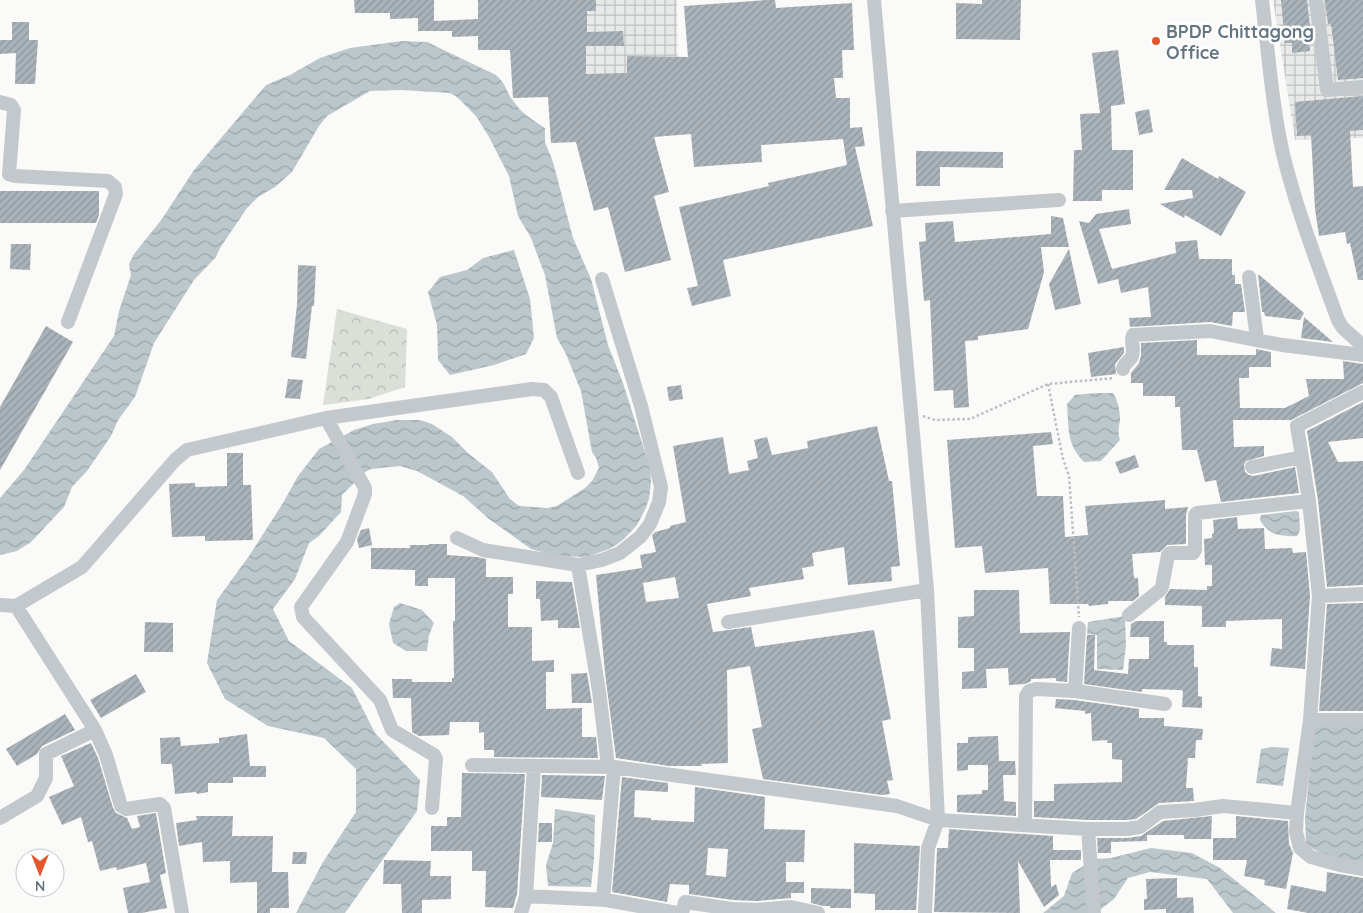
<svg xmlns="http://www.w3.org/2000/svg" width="1363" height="913" font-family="Quicksand,sans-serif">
<defs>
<pattern id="industrial-grid" width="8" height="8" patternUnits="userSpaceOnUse" patternTransform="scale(1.25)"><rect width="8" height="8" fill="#e8e9e9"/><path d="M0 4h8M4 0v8" fill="none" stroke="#c0c1c2"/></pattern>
<pattern id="park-crowns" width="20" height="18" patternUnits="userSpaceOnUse" patternTransform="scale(1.25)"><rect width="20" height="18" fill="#dadfd7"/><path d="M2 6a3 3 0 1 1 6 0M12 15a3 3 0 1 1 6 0" fill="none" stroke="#b4b9b4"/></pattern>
<pattern id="water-waves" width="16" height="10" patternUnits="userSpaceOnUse" patternTransform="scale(1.25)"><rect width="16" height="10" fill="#bbc7cb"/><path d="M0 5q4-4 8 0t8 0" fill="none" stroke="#9ca6aa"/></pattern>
<pattern id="building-hatch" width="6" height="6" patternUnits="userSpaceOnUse" patternTransform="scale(1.25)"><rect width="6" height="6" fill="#aab3b9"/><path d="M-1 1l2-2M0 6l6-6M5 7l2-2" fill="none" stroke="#8e969c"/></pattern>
</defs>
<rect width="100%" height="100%" fill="#fafaf8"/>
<path fill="url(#industrial-grid)" d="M585,0H677L678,101L586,102Z
M1273,0H1363V138L1295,140Z"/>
<path fill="url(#park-crowns)" d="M337,309L407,329L405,387L369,399L323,405Z"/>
<path fill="url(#water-waves)" d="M402,41L427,42L496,75C508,86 505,91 514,102C522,114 533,120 545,128V142L553,162L573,238L591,279L608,345L623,383L650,468L651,482L649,499L645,510L637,525L624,539L616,545L609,549L586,557L557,556L531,549L489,519L463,496L417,471L400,466L371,469L365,472L342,495L341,512L319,536L309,543L295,579L273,609L289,641L352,688L375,733L420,780L417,811L345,913H296L323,862L356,812V769L324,738L268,726L225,699L207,663L217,600L249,556L283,503L298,476L319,449L354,430L373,424L397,420H420L432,424L452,437L469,454L492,472L510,499L519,506L548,508L557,506L585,488L592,481L599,468L596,458L592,452L581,391L566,354L557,338L545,275L531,238L518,216L509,176L489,137L476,116L457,97L450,93L402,90L370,91L327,116L319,126L292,172L275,187L258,197L247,208L220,248L216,257L194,280L154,343L135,397L118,420L111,436L87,471L72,487L64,507L31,542L17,551L0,555V498L24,470L114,336L119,311L131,275L129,264L134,254L162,219L194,170L266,85L290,75L320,58L350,48Z
M514,250L530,299L534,338L526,354L494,365L450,375L438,360L437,325L428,292L440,277L467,270L483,258Z
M1096,393H1113C1118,401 1120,410 1120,420C1119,429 1117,430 1120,440L1101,461L1084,462C1066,443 1069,428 1067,404L1075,395Z
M1296,511L1299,512L1300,530L1297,536C1281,537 1268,535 1260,520L1261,515Z
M400,603L422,610L434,623L429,635L427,651H406L393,643L389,624L394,607Z
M1125,616L1126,645L1123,670L1097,669V635L1087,634L1088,622Z
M1363,725V864L1328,857L1306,845L1305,818L1314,726Z
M1272,747L1289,748L1283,786L1256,783L1261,749Z
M555,809L595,815L594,859L591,887L548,886L546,865L553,843Z
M1151,848L1192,853L1220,868L1276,913H1233L1207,879L1150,872L1128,878L1114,899L1096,913H1043L1064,896L1072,873L1095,859L1111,858Z"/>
<path fill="url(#building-hatch)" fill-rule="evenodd" d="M354,0H434V21L478,19V0H596V11H587V32L623,31L624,46H586V74L627,73V56L688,57L684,6L766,0H775L776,8L852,3L854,50H842L843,78H834L836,98H850V128L862,127L865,146L855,147L873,226L723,260L731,296L692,306L687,288L698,286L679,207L769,186L768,183L847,165L843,139L761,145L762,162L694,167L691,134L654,137L669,192L654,196L671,260L625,272L608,207L594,211L576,142L551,143L548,97L513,98L510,50H478V36L452,37V31H418V18L390,19V13H355Z
M982,0H1021L1020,40L956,39V3L982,4Z
M1281,0H1307L1310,26H1308L1310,51L1292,53V43H1285Z
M1325,0H1363V78L1338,80L1331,24H1328Z
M12,22H29V40H38L35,84H15L16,53L0,54V40H12Z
M1118,50L1125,104L1111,106L1112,150H1133V190H1102V201H1073L1074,150H1082L1080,114L1100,113L1092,53Z
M1363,96V130L1350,131L1353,187L1363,186V280H1358L1350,243L1347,244L1345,232L1319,236L1315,209L1311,135L1297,136L1295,102Z
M1149,109L1153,132L1139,135L1135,112Z
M916,151L1003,152V168L940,167V186H916Z
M1182,158L1218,179L1219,176L1246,192L1221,236L1185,215L1184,218L1160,204L1193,198L1192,190H1164Z
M0,191H99V215L96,223H0Z
M1129,209L1131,224L1099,229L1112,269L1176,253L1175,242L1197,240L1199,259H1232V275H1235V284H1241L1245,312H1233L1232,326L1210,322L1130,327L1129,318L1151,317L1148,287L1121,293L1118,279L1098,284L1079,221L1089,223L1096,214Z
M1051,216L1063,218L1069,247H1041L1044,272L1028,329L978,336V340L965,341L969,407L954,408L953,390L934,391L930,300L924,301L919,242L926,241L925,223L953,221L955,242L1051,234Z
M11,244H31L30,270L10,269Z
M1069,249L1081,304L1055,310L1049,284Z
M298,265L316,266L314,306H312L306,359L291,357L297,305Z
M1258,274L1304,313L1300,320L1265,316L1264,312H1262Z
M1304,317L1333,342L1301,338Z
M46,326L73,342L0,470V407Z
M1197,340V355H1256V349L1271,352V367H1249V378H1239L1240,408H1285L1309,396L1306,379H1344L1343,361L1363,364V383L1291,420H1233L1234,447L1264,446V456L1246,461L1244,465L1245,472L1249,475L1254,476L1295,467L1299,493L1221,502L1216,480L1205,482L1197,450H1182L1180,407H1175V396H1143V383H1131V373L1139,363L1141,356V343Z
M1124,347V353L1115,364L1116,374L1091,377L1088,353Z
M288,379L303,380L300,399L285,398Z
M681,385L683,399L669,401L667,387Z
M1363,402V438L1328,442L1338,462L1363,461V585L1327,587L1318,500L1307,431Z
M877,426L889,481H892L900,566L891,567L892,581L848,585L844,547L812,553L814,566L802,568L804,579L749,588L751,596L707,604L713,632L751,627L755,647L874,630L891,719L882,721L893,780L887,781L890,794L882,795L763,779L752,729L762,727L750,666L727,670L728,763L701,764L702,766H669L616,758L605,673L596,575L642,568L640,555L656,552L652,535L655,532L670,528V526L686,522L673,446L723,437L729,474L749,470L747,461L758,458L754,440L767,437L772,455L808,448L807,441ZM675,577L679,598L646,602L643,583Z
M1051,432L1053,444L1033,446L1037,496H1063L1065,537L1088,535L1085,506L1165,500V509L1188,507L1186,515V544L1167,545L1160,552L1132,554L1134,578H1138L1139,596L1133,601H1108V604L1089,606L1088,604H1050L1048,568L985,573L982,546L955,548L947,440Z
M227,453H243V485H251L253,540L205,541V536L172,537L169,484L195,483V487L227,486Z
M1135,455L1139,467L1120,474L1115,462Z
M1237,517L1238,529L1264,528L1265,549L1292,548L1293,553L1306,552L1310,596L1305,669L1270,666L1272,648L1282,649V619L1226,621V627H1202V606L1165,605V597L1170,589L1207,590V586H1212V565H1205L1204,539L1212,538V534L1214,533L1213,520Z
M369,528L372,545L359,548L357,539L361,530Z
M429,544H447V555L477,557L486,559V577H513V594H508V627H532V661L554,660V672H546V709L582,708V737H596L598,758L494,757V750H484V732L479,733V722H450L449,735L419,736L412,732L411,698H393L392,679H412V682H452V678H454L453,621H455V578H428V586H415V570L371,569V548H410V545H429Z
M536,581L572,582L580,628H558V620L541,621L540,599H536Z
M974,590H1019L1020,633L1070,632L1067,682L1056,681V678L1031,679V681L1025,684L1009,685L1008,668L986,669L987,688L962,689V672L974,671V648H958V617L974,616Z
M1363,603V711H1319L1327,604Z
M1136,621H1164V642H1167V645H1194V667H1198V696L1202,697V708L1182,707L1183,691L1180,690L1142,689V692L1084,684L1087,635H1095L1094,670L1128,674L1129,659H1149V637H1130L1131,624Z
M145,622L173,623V652H144Z
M587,673L592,703H572L571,674Z
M136,674L146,692L101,718L90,700Z
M1056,699L1074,700L1139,709V718H1164V726L1203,729L1202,740H1196L1195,758H1188L1186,788H1193L1194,801L1159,803L1136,819L1126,820H1088L1034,817V801H1054V784L1122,782V760L1112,759V743H1107V740L1092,741L1091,713L1085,714V711L1055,708Z
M65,714L75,730L42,746L37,754L17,766L6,749Z
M247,734L250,766H266V777H233V783H208V792L197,794L196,792L175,794L172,764H161L160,738L180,737L181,746L219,743V738Z
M998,736L999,761H1015L1016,775H1003L1004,801L1016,802V816L957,812V795L982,794V790H988V765H968V770L957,771V743H968V737Z
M91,743L98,758L113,808L116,813L127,818L132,829L140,827L137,816L156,813L166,873L160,875L167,908L142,913H128L123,888L150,882L146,863L117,870L116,867L100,871L92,841L88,842L81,817L62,825L49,797L74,786L61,756Z
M462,773L525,774L517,894L513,908L485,907L486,871H472V851H431V826H447V817H461Z
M542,775L605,776L602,800L541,797Z
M622,777L668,783V792L635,790L634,817L651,818V820L694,822L695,787L765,797L764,829L805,830L804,862H786V882H804V893H791V898L757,901L733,900L689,894V885L670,884L667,902L612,892ZM708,848L728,849L726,877L706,875Z
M196,816H233L232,836H273L272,872H288L289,908H270V913H257V882L230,883V861L203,862L202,842L179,846L176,823L197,820Z
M1212,816L1211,839H1184V835H1147V841L1111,842V853H1098L1097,838H1127L1141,836L1163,821Z
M1236,816L1288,821L1289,845L1290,846L1293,853L1286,889L1264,885L1265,880L1244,876L1247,860H1213V838H1236Z
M539,823H552V842H538Z
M949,829L1053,836V850H1081V860H1050L1051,887L1056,884L1059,895L1044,907L1018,861L1020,913L934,912L937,850V848H948Z
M854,843L920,846L916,910H875V894L854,893Z
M293,852H307L306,864H292Z
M384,860L431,861L430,876H451V899L422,900V913H402L401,884H383Z
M1327,872L1363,878V913H1308L1287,909L1291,885L1326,892Z
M1177,878V898L1193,897L1194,913H1166V909L1144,910V899H1147L1146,879Z
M811,888L851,889V908H830V906H823L811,903Z"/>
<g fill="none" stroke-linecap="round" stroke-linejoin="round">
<path stroke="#bbbfc2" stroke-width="2.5" stroke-dasharray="2.5 2.5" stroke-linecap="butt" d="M1048,384L1063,459L1069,476L1079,617
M923,416L935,420L970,419L1048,384L1114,378"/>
<path stroke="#c3c8cc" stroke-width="14" d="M874,0L927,590L938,820L928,848L925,913
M1262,0C1268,50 1272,105 1283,154C1297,211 1318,265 1338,320L1343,328L1363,346
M1316,0L1327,90L1363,87
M0,102L11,105L14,110L9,174L15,176L108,181L115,187L116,194L68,322
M892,211L1059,200
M1249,277L1257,339
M1123,369C1124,362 1131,361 1132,356C1135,349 1130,342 1133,335L1210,331L1282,345L1363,355
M1363,392L1297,426L1309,501L1319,596L1310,720L1297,813L1296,832L1300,848L1311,857L1340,865L1363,869
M326,418L365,488V494L347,542L301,607L303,617L380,700L392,730L434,755L436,759L432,808
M1252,467L1302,457
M457,538L483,550L578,565L602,560L620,553L640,537L650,524L659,502L661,487L641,406L602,279
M578,565L599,691L608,766
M1319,596L1363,594
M0,605L16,606L82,567L175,460L187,450L326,418L532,389L544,390L551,397L578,473
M16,606L95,730L106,755L121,806L126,809L160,804L164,808L182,913
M1129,615L1160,590L1162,587L1168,555L1170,553H1193L1195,550V515L1197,513L1309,501
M728,622L927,590
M1075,691L1165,704
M1310,720H1363
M472,765L614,767L897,806L938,820L1088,829H1127L1140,827L1160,812L1195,810L1223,806L1297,813
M534,766L526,896L606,900L677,913
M0,818L37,796L46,778V754L95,730
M1025,825L1026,696L1029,691L1036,689L1075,691L1079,628
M1088,829L1094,913
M603,900L614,767
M521,913L526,896
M682,913L685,902L732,909L757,910L791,907L818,913"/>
</g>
<circle fill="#e4572e" stroke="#fff" stroke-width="2" cx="1156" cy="41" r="5"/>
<g text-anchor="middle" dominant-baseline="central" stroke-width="5" stroke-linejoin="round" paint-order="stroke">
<g font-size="18" font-weight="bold" fill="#657683" stroke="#fff" text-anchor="start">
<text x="1166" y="31">BPDP Chittagong<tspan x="1166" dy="21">Office</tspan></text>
</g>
</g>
<g transform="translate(40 873) rotate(180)"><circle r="24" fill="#ffffff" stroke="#c1c8cd"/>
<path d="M0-4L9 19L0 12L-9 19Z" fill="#e4572e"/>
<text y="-8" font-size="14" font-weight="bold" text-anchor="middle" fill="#657683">N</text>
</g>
</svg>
